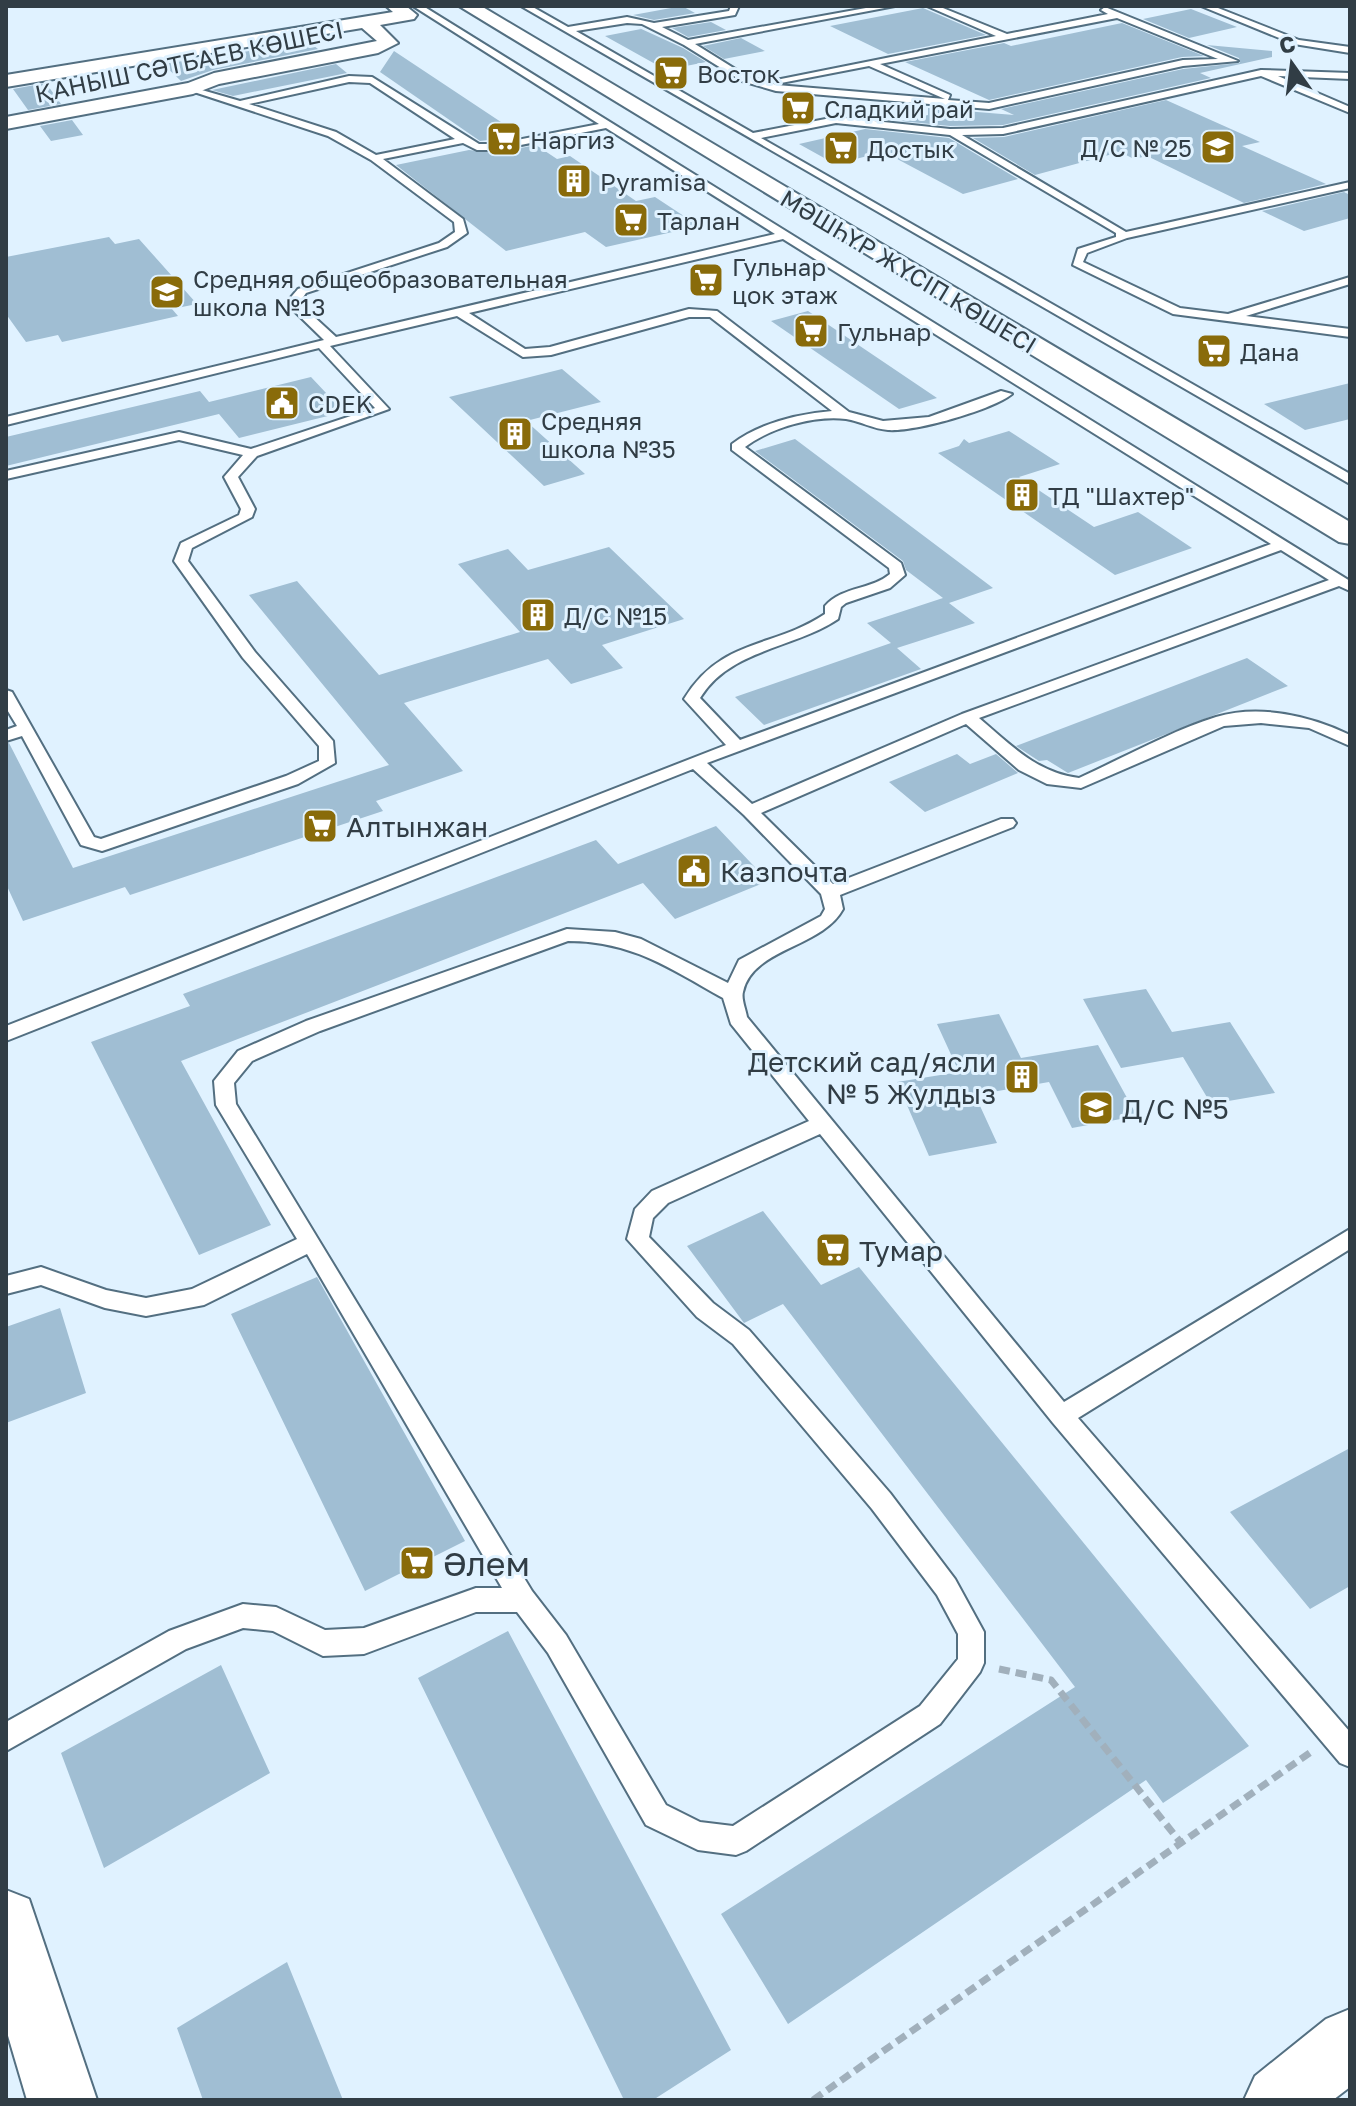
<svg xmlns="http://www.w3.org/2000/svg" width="1356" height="2106" font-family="'Golos Text',sans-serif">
<rect width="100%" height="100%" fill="#e0f2ff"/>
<path fill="#a0bed3" d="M682,6L695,13L654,20L633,15Z
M923,8L986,35L888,54L830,26Z
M1191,9L1237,27L1189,38L1143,19Z
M711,22L726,30L688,37L672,28Z
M1122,23L1204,56L1182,57L989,100L905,62L1004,43L1011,46Z
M637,27L683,48L706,62L666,70L605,36L641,29Z
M741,38L765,51L724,59L703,46Z
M309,42L318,49L213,70L181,81L163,64Z
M1207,45L1272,51V57L1200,73L1211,78L1003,125L950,126L901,121L928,115V108L1014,115L1001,109L1183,69L1240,63L1239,58Z
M394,51L522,136L480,141L380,72Z
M336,64L347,73L233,96L212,90Z
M46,83L61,104L28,110L13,89Z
M1166,100L1260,142L1242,146L1326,184L1244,203L1147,156L1134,159L1120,152L1035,175L973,138L1004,137Z
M72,120L83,135L51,141L40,126Z
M865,129L949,138L1018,179L963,194L884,152L835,164L799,144Z
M536,145L557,159L570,156L636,201L655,197L699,226L606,247L585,232L506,251L396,165L469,150L496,153Z
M1344,192L1350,195V218L1304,231L1262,211Z
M109,237L115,244L139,239L197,304L172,309L178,316L62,342L58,335L26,342L6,314V257Z
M808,311L937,398L899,409L771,321Z
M562,369L601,402L526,421L585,474L544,486L449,397Z
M311,377L344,412L239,438L219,414L6,466V437L200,391L209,402Z
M1350,383V419L1305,430L1264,404Z
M1009,431L1060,464L1019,477L1094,527L1138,512L1192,548L1115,575L938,453L959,446L964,439L969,443Z
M795,439L993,588L949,603L975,623L897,648L921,669L764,725L735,697L891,643L867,623L943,598L906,570L903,561L755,451Z
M609,547L684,619L602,645L623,668L571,684L548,659L404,703L463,771L376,801L383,811L130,895L125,887L23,921L6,884V744L9,743L73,868L389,765L249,595L297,581L379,675L520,632L458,564L508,549L528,570Z
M1247,658L1288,686L1068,773L1047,760L1039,761L1016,746Z
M957,754L970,764L996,754L1018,773L925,812L889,782Z
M716,826L768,881L675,919L643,883L181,1061L271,1225L199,1255L91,1042L190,1006L183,994L596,840L618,864Z
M1146,989L1172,1032L1230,1022L1275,1093L1211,1104L1183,1057L1121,1068L1083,999Z
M999,1014L1021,1058L1098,1045L1137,1116L1072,1128L1049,1082L975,1095L997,1143L929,1156L897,1082L959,1072L937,1024Z
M763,1211L821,1285L859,1267L1249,1746L1163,1803L1146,1780L788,2024L721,1914L1075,1687L783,1304L744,1323L687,1246Z
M317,1277L465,1541L365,1591L231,1314Z
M60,1308L86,1393L6,1423V1327Z
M1350,1448V1586L1310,1609L1230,1512Z
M508,1631L731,2050L653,2100H624L418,1678Z
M221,1665L270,1773L104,1868L61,1753Z
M287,1962L343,2100H203L177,2028Z"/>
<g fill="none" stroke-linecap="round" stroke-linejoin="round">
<defs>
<path id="service" d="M413,6H423L1350,581V591L1339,586L979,718C1011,745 1037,773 1079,778C1123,758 1171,731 1216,717C1260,704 1311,716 1350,735V746L1309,728L1261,723L1224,726L1081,788L1047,784L1019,770L966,724L761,813L833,884L1001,819H1013L1016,823L1013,827L840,895L843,909C822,948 752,948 743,992C741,999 746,1010 747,1017L1064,1402L1350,1229V1249L1078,1418L1350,1732V1767L1340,1763L1053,1423L820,1134L668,1203L653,1218L649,1237L713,1303L749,1330L890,1493L955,1579L984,1632V1663L980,1672L940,1724L746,1851L736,1855L698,1850L646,1825L548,1653L517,1612H476L364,1654L323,1656L273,1631L243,1628L186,1649L6,1751V1722L169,1631L243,1604L276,1607L325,1630L364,1628L476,1588H502L307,1254L204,1305L146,1316L105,1308L41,1285L6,1294V1276L41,1267L106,1290L146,1298L192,1289L297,1239L216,1105L214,1081L238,1051L306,1021L567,929L615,932L641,939L728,983L739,960L821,916L825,909L821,894L744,815L693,769L6,1041V1026L726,745L684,699C721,638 772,649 825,614V606C843,586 871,590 890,574L889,568L732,450V444C760,423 798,414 832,411L710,317H689L551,355L523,357L457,316L330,346L389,409L257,456L238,477L255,509L252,517L192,548L188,561L255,652L333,741L335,763L298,784L108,849L102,851L81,845L22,736L6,741V730L17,726L6,708V690L12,692L94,837L101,839L286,776L319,761V746L243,658L174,561L181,543L239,515L241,509L224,477L243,455L179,440L6,479V471L179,432L251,449L375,408L319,348L6,425V417L324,340L286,303L298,289L439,243L455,232L454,222L371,160L328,136L188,90V86L240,101L349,76L372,77L479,144H496L599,124ZM349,82L370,83L455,139L376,155L336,132L249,104ZM606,128L775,234L336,337L299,303L306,293L447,247L467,233L463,219L383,159L463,143L477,150H496ZM783,239L1271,544L740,740L700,698C730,649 793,649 838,619L841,607L846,603L890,588L905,575L901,563L745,447C770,428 814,415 846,419C860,421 873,429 888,430C915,432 992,410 1012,394L1001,391L929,417L883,421L849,412L717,311L689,309L550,347L525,349L469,313ZM1281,550L1329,580L962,714L752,804L707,763ZM568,941C632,941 669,968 723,998L731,1024L809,1121L652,1191L635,1209L627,1239L697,1317L733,1344L872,1509L937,1595L958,1634V1659L920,1706L733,1826L700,1822L666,1805L566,1635L532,1591L236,1104L234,1083L252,1061L320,1031Z
M521,6H531L568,27L627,17L654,23L729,11L731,6H739L735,15L662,27L688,40L877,6H895L695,44L748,77L777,85L945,99L869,66L776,84L771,81L996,36L927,6H938L1007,34L1108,14L1101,10L1105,7L1238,61L1183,66L989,109L776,91L742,81L684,45L642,24L627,23L576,31L753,133L836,117L950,129L1003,128L1261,70L1350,73V79L1278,76L1350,107V113L1261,76L1003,134L962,135L1126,232L1350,182V188L1127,238L1087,253L1083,262L1180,308L1228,314L1350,277V284L1246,316L1350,329V337L1173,314L1073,265L1078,249L1116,237V233L950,135L836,123L761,138L1350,474V484ZM1117,18L1218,59L1183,60L989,103L948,100L950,95L880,64Z
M1201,6H1213L1299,40L1350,47V53L1294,44Z"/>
<path id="minor" d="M386,6H406L417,15L414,19L380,25L398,43L378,53L219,84L193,94L6,129V117L188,83L214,73L377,41L362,28L6,87V75L393,12Z"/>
<path id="tertiary" d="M6,1890L29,1899L97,2100H27L6,2029Z"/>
<path id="secondary" d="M459,6H481L1350,522V544L1339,542Z
M1350,2009V2087L1333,2100H1244L1255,2076L1326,2019Z"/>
</defs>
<use href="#service" stroke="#536f81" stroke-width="4"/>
<use href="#minor" stroke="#536f81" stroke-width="4"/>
<use href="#tertiary" stroke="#536f81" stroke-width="4"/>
<use href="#secondary" stroke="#536f81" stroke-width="4"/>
<path stroke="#a1b0bc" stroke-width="7" stroke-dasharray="11 6" stroke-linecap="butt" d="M999,1669L1051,1680L1181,1843
M813,2100L1311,1752"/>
<use href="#service" fill="#fff" fill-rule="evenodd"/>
<use href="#minor" fill="#fff" fill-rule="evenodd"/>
<use href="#tertiary" fill="#fff" fill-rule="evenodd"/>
<use href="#secondary" fill="#fff" fill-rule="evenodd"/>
</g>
<defs>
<symbol id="supermarket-square" viewBox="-11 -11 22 22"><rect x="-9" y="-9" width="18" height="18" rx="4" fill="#896b0a" stroke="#e0f2ff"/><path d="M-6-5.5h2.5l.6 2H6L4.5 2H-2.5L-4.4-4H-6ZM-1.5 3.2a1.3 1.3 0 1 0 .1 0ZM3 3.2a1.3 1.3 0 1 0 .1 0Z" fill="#fff"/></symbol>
<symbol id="school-square" viewBox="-11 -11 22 22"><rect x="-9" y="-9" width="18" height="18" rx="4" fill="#896b0a" stroke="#e0f2ff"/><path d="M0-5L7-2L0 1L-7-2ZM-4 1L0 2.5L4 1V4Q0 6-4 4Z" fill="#fff"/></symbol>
<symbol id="building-square" viewBox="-11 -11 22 22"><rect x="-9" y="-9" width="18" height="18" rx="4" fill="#896b0a" stroke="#e0f2ff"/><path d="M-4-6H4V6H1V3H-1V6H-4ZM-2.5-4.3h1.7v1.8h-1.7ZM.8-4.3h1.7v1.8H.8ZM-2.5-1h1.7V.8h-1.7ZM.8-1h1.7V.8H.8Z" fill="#fff"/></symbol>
<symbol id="civic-square" viewBox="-11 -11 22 22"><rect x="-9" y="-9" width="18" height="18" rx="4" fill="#896b0a" stroke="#e0f2ff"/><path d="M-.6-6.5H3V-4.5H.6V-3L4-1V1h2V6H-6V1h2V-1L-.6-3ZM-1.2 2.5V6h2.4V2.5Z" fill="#fff"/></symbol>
</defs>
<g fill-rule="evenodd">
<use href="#supermarket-square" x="651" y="53" width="40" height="40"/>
<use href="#supermarket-square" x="778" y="88" width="40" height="40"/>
<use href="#supermarket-square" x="484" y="119" width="40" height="40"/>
<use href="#school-square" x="1198" y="127" width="40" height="40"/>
<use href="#supermarket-square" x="821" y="128" width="40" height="40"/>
<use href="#building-square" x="554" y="161" width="40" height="40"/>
<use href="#supermarket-square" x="611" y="200" width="40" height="40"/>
<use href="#supermarket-square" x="686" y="260" width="40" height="40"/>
<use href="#school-square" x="147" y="272" width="40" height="40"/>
<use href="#supermarket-square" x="791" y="311" width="40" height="40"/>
<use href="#supermarket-square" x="1194" y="331" width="40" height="40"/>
<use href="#civic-square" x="262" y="383" width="40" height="40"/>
<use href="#building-square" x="495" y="414" width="40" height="40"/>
<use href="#building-square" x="1002" y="475" width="40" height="40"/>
<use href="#building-square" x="518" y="595" width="40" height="40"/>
<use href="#supermarket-square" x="300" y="806" width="40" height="40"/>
<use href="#civic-square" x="674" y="851" width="40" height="40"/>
<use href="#building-square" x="1002" y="1057" width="40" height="40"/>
<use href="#school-square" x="1076" y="1088" width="40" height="40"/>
<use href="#supermarket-square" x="813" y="1230" width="40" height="40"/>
<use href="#supermarket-square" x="397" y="1543" width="40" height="40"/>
</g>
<g text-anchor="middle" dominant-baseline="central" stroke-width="6" stroke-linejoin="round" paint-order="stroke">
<g font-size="24" fill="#313d45" stroke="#e0f2ff">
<text transform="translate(189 61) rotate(-12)">ҚАНЫШ СӘТБАЕВ КӨШЕСІ</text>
<text transform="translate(909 271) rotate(31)">МӘШҺҮР ЖҮСІП КӨШЕСІ</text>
</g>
<g font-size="24" fill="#313d45" stroke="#e0f2ff" text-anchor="start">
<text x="697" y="73">Восток</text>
<text x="824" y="108">Сладкий рай</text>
<text x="530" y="139">Наргиз</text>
<text x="1192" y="147" text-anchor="end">Д/С № 25</text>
<text x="867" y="148">Достык</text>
<text x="600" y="181">Pyramisa</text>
<text x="657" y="220">Тарлан</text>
<text x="732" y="266">Гульнар<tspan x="732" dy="28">цок этаж</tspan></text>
<text x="193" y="278">Средняя общеобразовательная<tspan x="193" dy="28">школа №13</tspan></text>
<text x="837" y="331">Гульнар</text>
<text x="1240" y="351">Дана</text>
<text x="308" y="403">CDEK</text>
<text x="541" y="420">Средняя<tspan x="541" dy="28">школа №35</tspan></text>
<text x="1048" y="495">ТД "Шахтер"</text>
<text x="564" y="615">Д/С №15</text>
</g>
<g font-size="28" fill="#313d45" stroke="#e0f2ff" text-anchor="start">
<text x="346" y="826">Алтынжан</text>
<text x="720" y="871">Казпочта</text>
<text x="996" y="1061" text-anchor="end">Детский сад/ясли<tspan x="996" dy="32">№ 5 Жулдыз</tspan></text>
<text x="1122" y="1108">Д/С №5</text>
<text x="859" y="1250">Тумар</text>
</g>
<g font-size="34" fill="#313d45" stroke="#e0f2ff" text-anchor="start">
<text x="443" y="1563">Әлем</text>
</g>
</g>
<rect width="1356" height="2106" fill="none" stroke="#313d45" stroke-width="16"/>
<g transform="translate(1292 64) rotate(346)" stroke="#e0f2ff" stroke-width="6" paint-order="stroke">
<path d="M0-6L14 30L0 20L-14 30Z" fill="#313d45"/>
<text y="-12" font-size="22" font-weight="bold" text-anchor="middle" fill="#313d45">С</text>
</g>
</svg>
